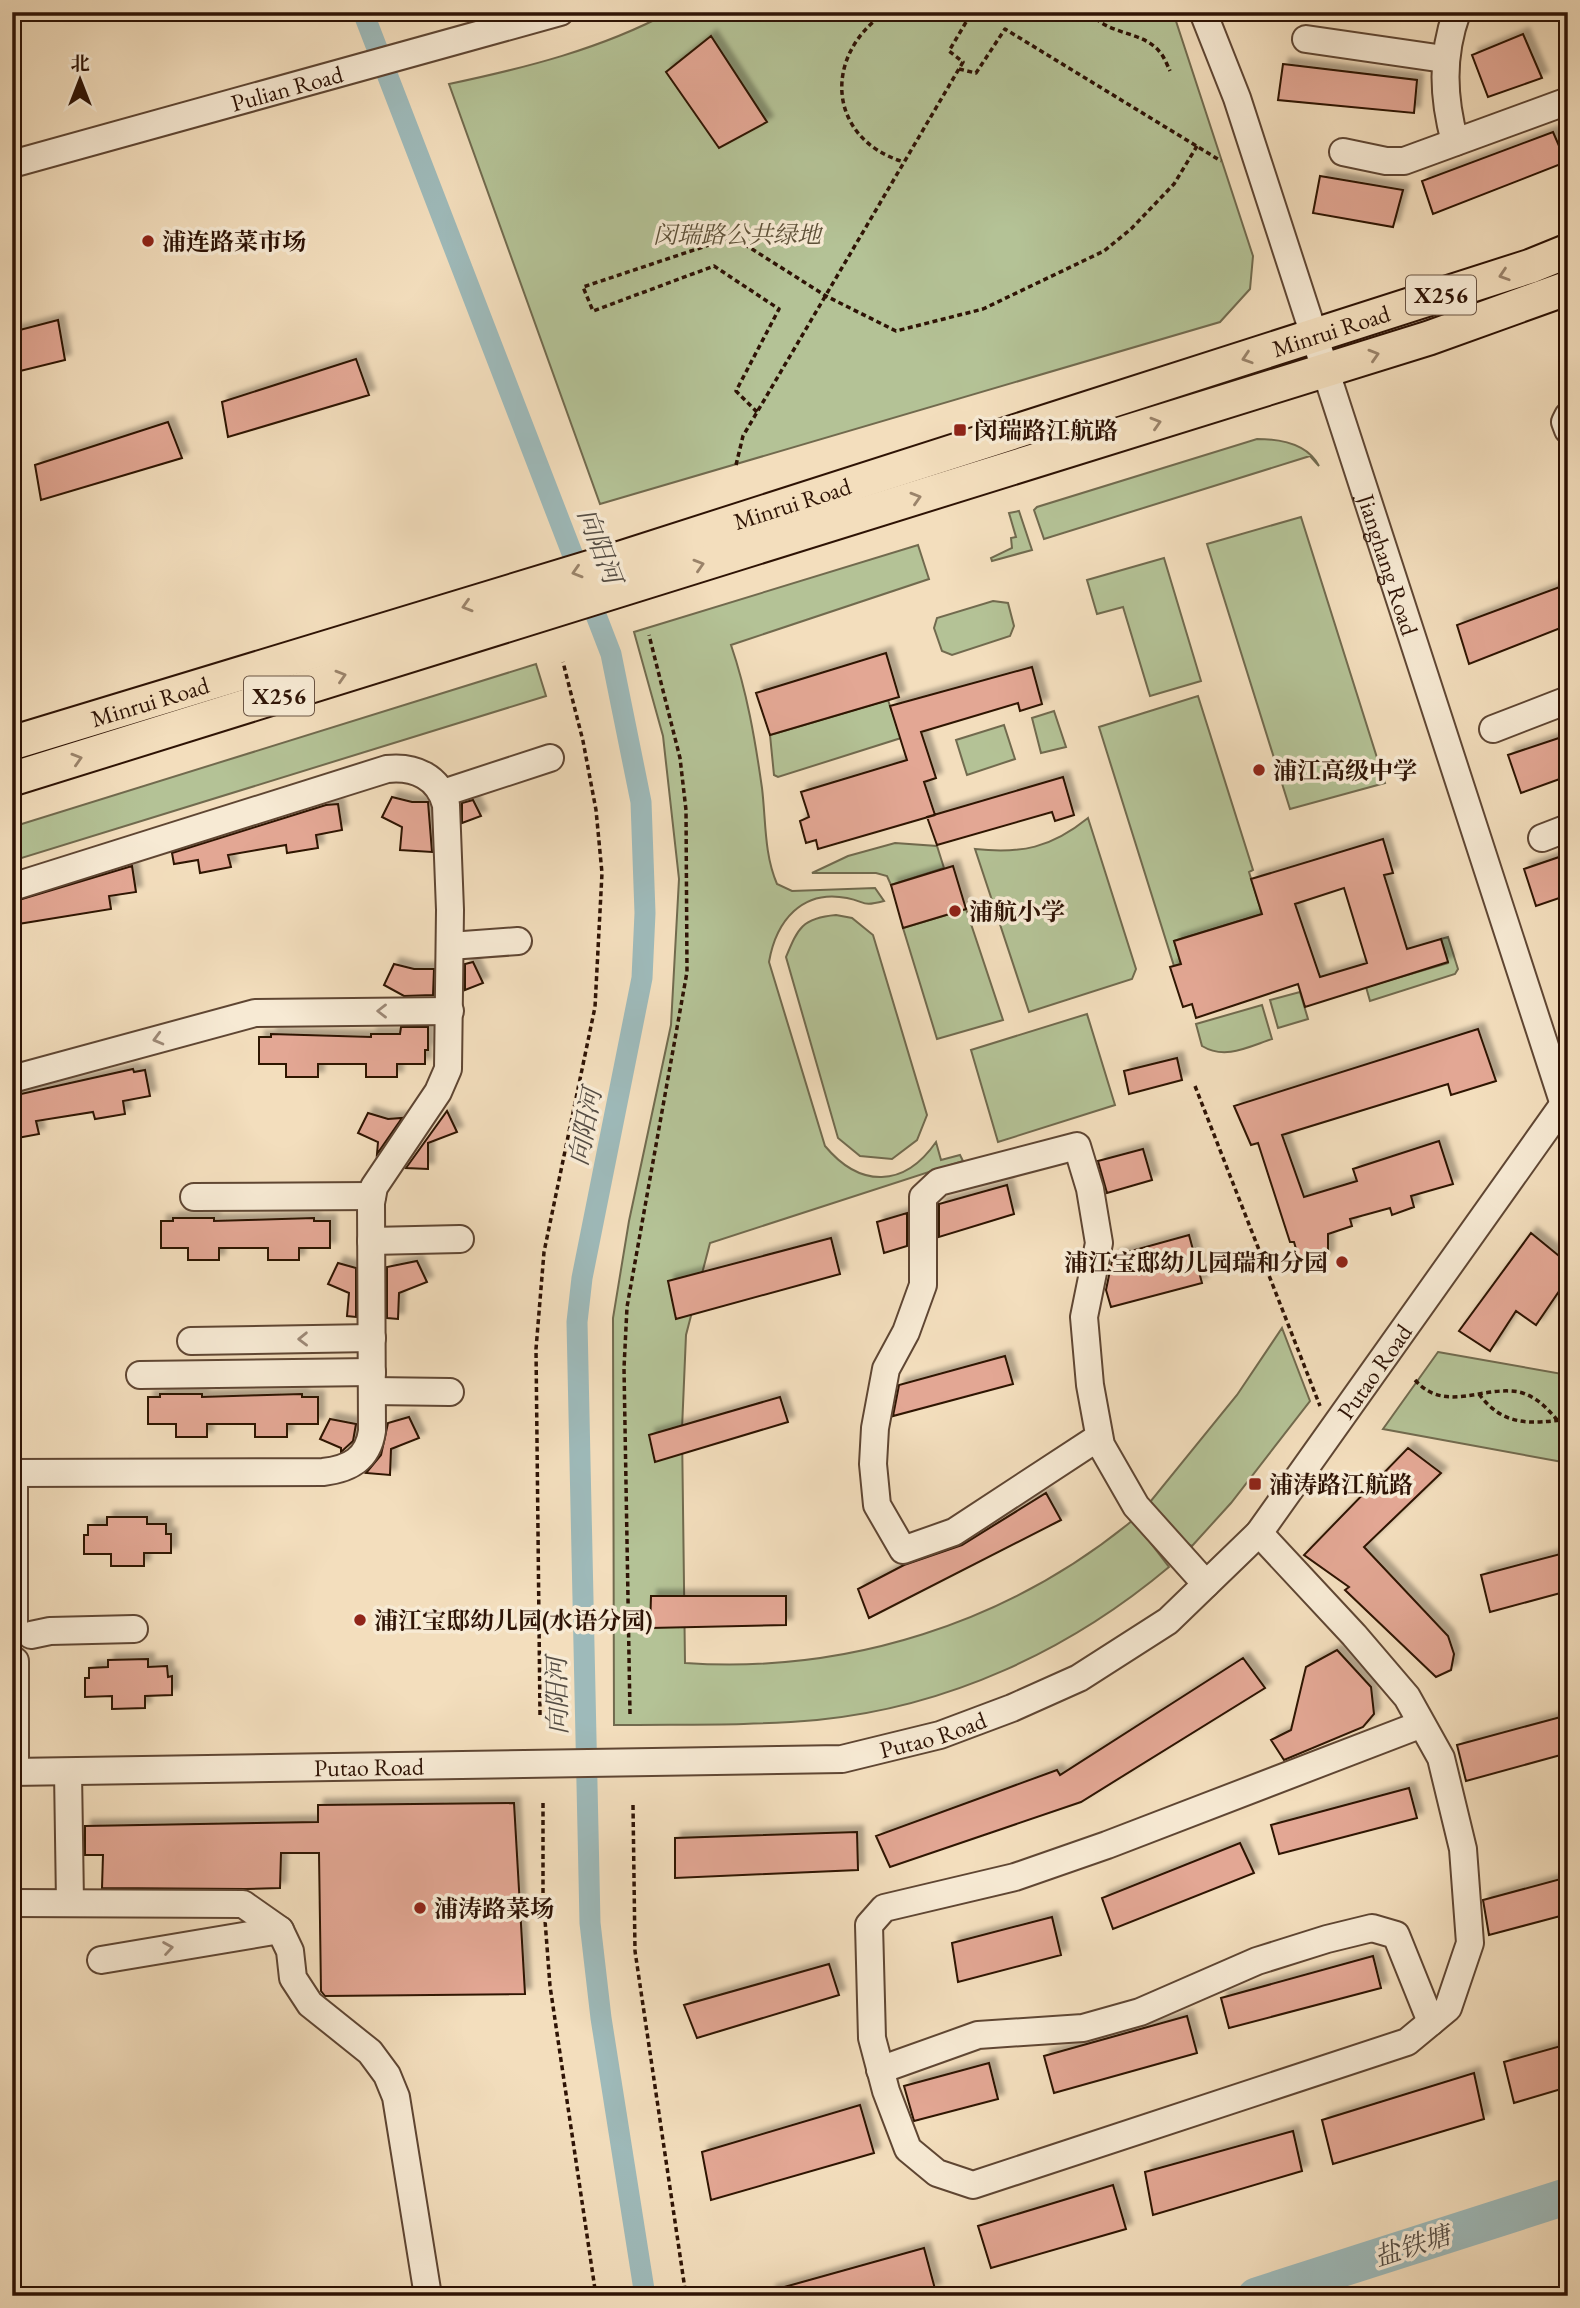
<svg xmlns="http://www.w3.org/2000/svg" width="1580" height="2308" font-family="'EB Garamond','Noto Serif SC',serif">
<defs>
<filter id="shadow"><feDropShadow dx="6" dy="-6" stdDeviation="2" flood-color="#0004"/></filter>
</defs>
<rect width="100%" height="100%" fill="#f3debd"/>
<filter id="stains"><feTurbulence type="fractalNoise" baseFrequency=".00286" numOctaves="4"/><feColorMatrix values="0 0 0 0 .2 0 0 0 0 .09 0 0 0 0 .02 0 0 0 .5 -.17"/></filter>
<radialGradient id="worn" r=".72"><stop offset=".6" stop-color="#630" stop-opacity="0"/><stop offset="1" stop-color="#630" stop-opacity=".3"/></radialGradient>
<path fill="#b4c296" stroke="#716a4e" stroke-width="2" d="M670,12H1173L1253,256L1250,289L1220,322L600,504L449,84C525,68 601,49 670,12Z
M1257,439C1280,439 1307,443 1319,466L1310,456L1044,539L1034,510L1037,507Z
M1019,511L1032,550L992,561L991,558L1012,548L1011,538L1016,537L1009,513Z
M1301,517L1385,783L1290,809L1207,544Z
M918,545L929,579L731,645C747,692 755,739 762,788C766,821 764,854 777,884L792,891L875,888L884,901C861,907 867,902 847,898C802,889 776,921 769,962L825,1146C860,1188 904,1188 936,1142L941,1160L960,1155L963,1161L710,1243L686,1335L682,1429L685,1663C847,1674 1008,1623 1133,1520L1169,1567C1069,1651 948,1707 817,1720C750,1726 682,1724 614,1725L613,1318L629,1221L671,1025L679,879L663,736L634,632Z
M1164,558L1201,681L1150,696L1123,607L1097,614L1087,580Z
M993,601L1008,603L1014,626L1010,636L952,655L942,651L934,628L937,618Z
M536,664L546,696L12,861V827Z
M1198,696L1253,870L1249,872L1262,914L1174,941L1181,964L1174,966L1099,727Z
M888,700L901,738L778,777L774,775L770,735Z
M1054,711L1066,747L1041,753L1032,718Z
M1004,725L1015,759L967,775L956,740Z
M1088,818L1136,969L1132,979L1029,1012L975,849C1021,854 1051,848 1088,818Z
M895,843L937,846L944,868L891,885L887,876L876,873H812L848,856Z
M966,909L1003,1020L937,1039L903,928Z
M836,915L852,918L873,935L927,1115L917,1140L892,1159L860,1156L838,1138L786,957C798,928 802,918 836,915Z
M1448,937L1458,969L1455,974L1370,1001L1366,987L1448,963L1441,939Z
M1300,992L1308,1019L1278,1028L1270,1000Z
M1262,1005L1272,1039C1248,1047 1225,1060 1202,1046L1196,1024Z
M1087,1014L1115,1105L998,1142L971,1050Z
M1282,1328L1310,1401L1231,1503L1192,1546L1181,1542L1150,1502L1237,1395Z
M1438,1352L1568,1375V1463L1383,1429Z"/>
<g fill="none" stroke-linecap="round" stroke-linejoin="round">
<path stroke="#9ebaba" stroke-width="21" d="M363,12L611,654L641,802L645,913L642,978L582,1278L577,1322L590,1923L601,2018L645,2296"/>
<path stroke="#9ebaba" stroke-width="37" d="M1256,2296L1568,2196"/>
</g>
<path fill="#e3a794" stroke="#2e1305" stroke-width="2" fill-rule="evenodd" filter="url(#shadow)" d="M1523,34L1542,78L1488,97L1472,55Z
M711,36L767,122L719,148L666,72Z
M1283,64L1417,80L1414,113L1278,100Z
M1553,132L1566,162L1433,214L1422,181Z
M1320,176L1403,190L1393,227L1313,213Z
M58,320L65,360L12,373V332Z
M356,359L369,395L228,437L222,402Z
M168,422L182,458L41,500L35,465Z
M1568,584V625L1469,664L1457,625Z
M886,653L899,697L770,735L756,693Z
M1032,667L1042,704L1020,711L1018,703L921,732L936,778L924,782L935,815L818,849L816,840L806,843L800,821L809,817L801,792L907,760L890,706Z
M1568,735V776L1521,793L1508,755Z
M1063,777L1074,815L1055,821L1052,812L937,845L927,817Z
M392,797L412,802H428L432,852L400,850L402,827L382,817Z
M473,800L481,816L462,823V803Z
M338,804L342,830L316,835L318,848L287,853L286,845L228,855L231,867L200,873L198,860L174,864L172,853L326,805Z
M1383,839L1393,873L1384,875L1407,949L1441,939L1448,962L1305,1007L1298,984L1196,1018L1192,1004L1183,1007L1170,967L1181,964L1174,941L1262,914L1251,879ZM1344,888L1367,963L1320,977L1295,904Z
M1568,854V895L1536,906L1524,869Z
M132,866L136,892L109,896L111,909L12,925V902Z
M953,866L966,909L903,928L891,885Z
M473,962L483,983L465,990V964Z
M394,964L414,969H434L433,995L404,996L384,985Z
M401,1027H428V1050H425V1064H397V1077H366V1064H318V1077H286V1064H259V1037H271V1034L371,1037V1034H400Z
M1478,1029L1496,1081L1451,1095L1448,1084L1282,1135L1304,1197L1357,1181L1353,1169L1439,1141L1453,1184L1411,1196L1414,1207L1392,1215L1390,1208L1350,1219L1352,1226L1328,1234V1256L1321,1261L1314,1264L1299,1259L1294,1242H1290L1258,1143L1251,1145L1234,1106Z
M1177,1058L1182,1080L1129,1094L1124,1071Z
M133,1069L134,1072L145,1070L150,1096L123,1101L125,1114L95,1119L93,1112L36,1121L39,1134L12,1139V1096Z
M447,1111L457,1132L428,1143V1169L406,1168Z
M368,1113L388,1119L402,1118L377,1154L378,1142L358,1133Z
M1143,1149L1152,1180L1107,1193L1098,1161Z
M1007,1185L1014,1214L939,1237V1204Z
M907,1213V1246L884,1253L877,1222Z
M173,1218H214V1221L314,1218V1221H330V1248H299V1260H268V1248H219V1260H188V1248H161V1221H173Z
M1531,1233L1564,1260L1568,1278L1536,1325L1516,1311L1490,1351L1459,1331Z
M1189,1235L1202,1283L1111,1307L1106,1290L1113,1256Z
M831,1238L840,1274L676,1319L668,1281Z
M417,1261L427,1282L399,1293L398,1319L387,1318V1267Z
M338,1263L356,1268V1317L347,1316L349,1293L328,1284Z
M1005,1356L1013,1384L893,1416L899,1385Z
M160,1394H202V1397L302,1394V1397H318V1424H287V1437H255V1424H207V1437H176V1424H148V1397H160Z
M780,1397L788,1422L655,1462L649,1435Z
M409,1417L419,1438L391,1449L390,1475L366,1473L381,1455L388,1423Z
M330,1419L356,1424L353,1441L341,1452V1448L320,1439Z
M1408,1448L1441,1473L1364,1547L1448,1636L1454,1654L1451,1670L1436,1677L1345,1590L1349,1587L1304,1555Z
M1046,1493L1061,1520L869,1618L858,1589L904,1565L962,1545Z
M107,1517H147V1524H166V1534H171V1553H144V1566H111V1554H84V1535H88V1525H107Z
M1568,1552V1591L1490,1612L1481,1575Z
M651,1596H786V1625L650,1628Z
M1337,1650L1371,1687L1374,1714L1363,1727L1284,1760L1271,1740L1291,1730L1306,1667Z
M1243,1658L1265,1688L1081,1802L890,1867L876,1836L1057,1770L1060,1775Z
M148,1659V1667L167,1666L168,1677L172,1676V1695L145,1696V1708L112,1709V1696L85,1697V1678H89V1668L108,1667V1660Z
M1568,1715V1753L1466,1781L1457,1745Z
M1409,1788L1417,1818L1279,1854L1271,1825Z
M514,1803L525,1994L325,1996L321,1991L319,1853H281L280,1888L246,1889L102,1888L103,1855H85V1826L318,1822V1805Z
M857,1832L858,1870L675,1878V1838Z
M1240,1843L1254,1873L1113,1929L1102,1898Z
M1568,1877V1914L1489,1935L1483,1900Z
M1052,1917L1061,1955L958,1982L952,1943Z
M1373,1956L1381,1988L1229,2028L1221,1998Z
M829,1964L839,1995L697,2038L684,2005Z
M1187,2016L1197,2053L1054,2093L1044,2056Z
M1568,2044V2087L1514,2103L1504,2062Z
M989,2063L998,2099L914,2121L904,2086Z
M1474,2073L1484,2119L1333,2164L1322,2120Z
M860,2105L874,2153L711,2200L702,2152Z
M1293,2131L1302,2171L1153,2215L1145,2172Z
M1113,2185L1126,2229L991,2268L978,2226Z
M924,2248L935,2289L911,2296H771L770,2291Z"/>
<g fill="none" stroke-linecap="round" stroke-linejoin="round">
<defs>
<g id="minor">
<path id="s1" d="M1203,12L1237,98L1568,1117"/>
<path d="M1306,39L1444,59"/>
<path d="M1455,142C1443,98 1441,56 1457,12"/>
<path d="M1343,152L1386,161H1404L1568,101"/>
<path id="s2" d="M12,164L560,12"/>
<path d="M1568,416L1565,422L1568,430"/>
<path d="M1493,729L1568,700"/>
<path d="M443,793L550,758"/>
<path d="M1542,838L1568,828"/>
<path d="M12,887L387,769C415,766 439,777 446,805L450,910L448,1069L438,1092L374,1187L371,1203L372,1431C368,1459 350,1469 323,1472L12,1473"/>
<path d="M450,946L518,941"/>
<path d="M12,1079L255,1013L450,1011"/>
<path d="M194,1197L372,1196"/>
<path d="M371,1241L460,1239"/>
<path d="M191,1341L372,1338"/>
<path d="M140,1375L372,1372"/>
<path d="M372,1391L450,1392"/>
<path d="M1099,1437L954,1532L903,1550L877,1505L873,1464L875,1428L886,1369L906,1332L923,1285V1197L939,1182L1077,1146L1090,1189L1099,1243L1084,1317L1090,1385L1101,1445L1136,1506L1206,1584"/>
<path d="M14,1473V1624"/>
<path d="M1259,1533L1354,1635L1407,1697L1441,1758L1463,1849L1470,1943L1448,2008L1407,2042L973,2185L937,2173L908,2149L886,2091L872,2038L869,1925L884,1908L1015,1877L1107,1845L1422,1724"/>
<path d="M31,1635L50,1631L134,1629"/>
<path id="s3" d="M12,1772L842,1759L940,1735L1012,1708L1079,1678L1168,1621L1259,1533L1568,1098"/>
<path d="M15,1772V1661"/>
<path d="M68,1772L70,1902"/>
<path d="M12,1903L243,1904L280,1930L290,1951L293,1978L310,2004L370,2052L387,2075L396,2097L428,2296"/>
<path d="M101,1960L280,1930"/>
<path d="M880,2070L978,2035L1083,2028L1140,2012L1257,1961L1327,1939L1372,1928L1396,1935L1431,2022"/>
</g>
<g id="major">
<path id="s4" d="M12,743L621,558L1531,266L1568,251"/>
<path d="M12,779L1429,338L1568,288"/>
</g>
</defs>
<use href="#minor" stroke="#5f4633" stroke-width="30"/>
<use href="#major" stroke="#2e1305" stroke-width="37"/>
<path stroke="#2e1305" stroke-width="3.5" stroke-dasharray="5 3.5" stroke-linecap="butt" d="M886,12C822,55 827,139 904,162
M1090,12C1108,36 1141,30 1159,51C1164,56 1167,65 1170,71
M959,69L976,73L1005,29L1221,161
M757,412L736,391L779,309L714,266L593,311L583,287L733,237L826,296L896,331L983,309L1104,251L1131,229L1174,184L1197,146
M736,465L743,436L963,62L949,51L972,12
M1195,1086L1320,1406
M1415,1380C1445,1414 1483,1385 1519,1392C1536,1396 1547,1408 1558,1421
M1479,1394C1503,1427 1532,1424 1568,1419
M630,1714L624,1368L627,1307L687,972L686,810L680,758L649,635
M540,1715L536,1349L544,1252L595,1007L602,873L596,810L583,741L563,662
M543,1803V1894L550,1986L596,2296
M633,1805L635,1951L686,2296"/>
<use href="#minor" stroke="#f7ead4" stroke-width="26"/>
<use href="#major" stroke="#f3debd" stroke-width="33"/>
</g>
<defs><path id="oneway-chevron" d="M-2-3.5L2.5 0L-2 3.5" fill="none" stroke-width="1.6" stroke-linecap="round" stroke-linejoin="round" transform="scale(1.75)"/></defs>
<g stroke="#9a836a">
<use href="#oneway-chevron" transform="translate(1504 275) rotate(162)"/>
<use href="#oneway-chevron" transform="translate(1374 355) rotate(-17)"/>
<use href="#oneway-chevron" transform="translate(1247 358) rotate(162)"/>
<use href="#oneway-chevron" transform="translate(1156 423) rotate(-17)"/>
<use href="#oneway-chevron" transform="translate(916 498) rotate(-17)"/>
<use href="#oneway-chevron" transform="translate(699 565) rotate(-17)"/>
<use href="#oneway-chevron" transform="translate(577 572) rotate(163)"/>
<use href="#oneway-chevron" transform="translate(467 606) rotate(163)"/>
<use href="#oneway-chevron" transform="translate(341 676) rotate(-17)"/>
<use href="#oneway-chevron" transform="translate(77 759) rotate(-17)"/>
</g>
<g stroke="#9d8977">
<use href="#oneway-chevron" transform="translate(382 1011) rotate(180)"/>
<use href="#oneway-chevron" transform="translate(158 1039) rotate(165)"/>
<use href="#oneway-chevron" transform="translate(303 1339) rotate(179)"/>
<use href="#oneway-chevron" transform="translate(168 1948) rotate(-9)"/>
</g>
<g fill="#8f2418" stroke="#f7ead4" stroke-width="2.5">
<circle cx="148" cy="241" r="7"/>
<rect x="953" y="423" width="14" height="14" rx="3.5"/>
<circle cx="1259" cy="770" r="7"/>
<circle cx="955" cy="911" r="7"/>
<circle cx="1342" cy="1262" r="7"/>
<rect x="1248" y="1477" width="14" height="14" rx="3.5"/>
<circle cx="360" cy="1620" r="7"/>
<circle cx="420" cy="1908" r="7"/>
</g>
<g text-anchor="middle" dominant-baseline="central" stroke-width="7" stroke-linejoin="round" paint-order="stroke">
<g fill="#f7ead4" stroke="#6a5443" stroke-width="2">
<rect x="1406" y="275.5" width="70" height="39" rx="5"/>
<rect x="244" y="676.5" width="70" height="39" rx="5"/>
</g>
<g font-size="23" font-weight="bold" fill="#2e1305">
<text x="1441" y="295">X256</text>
<text x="279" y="696">X256</text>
</g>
<g font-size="24" fill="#2e1305" stroke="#f7ead4">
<text stroke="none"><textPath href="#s2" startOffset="285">Pulian Road</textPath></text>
<text stroke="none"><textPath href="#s4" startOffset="1382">Minrui Road</textPath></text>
<text stroke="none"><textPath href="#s4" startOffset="816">Minrui Road</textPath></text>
<text stroke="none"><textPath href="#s1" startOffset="583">Jianghang Road</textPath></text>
<text stroke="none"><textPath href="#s4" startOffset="144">Minrui Road</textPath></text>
<text stroke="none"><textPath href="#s3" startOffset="1512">Putao Road</textPath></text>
<text stroke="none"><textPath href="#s3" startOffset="924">Putao Road</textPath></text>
<text stroke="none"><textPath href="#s3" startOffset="357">Putao Road</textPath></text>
</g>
<g font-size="24" font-style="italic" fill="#5d5038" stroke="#f7ead4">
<text x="737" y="234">闵瑞路公共绿地</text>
</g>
<g font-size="24" font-weight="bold" fill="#2e1305" stroke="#f7ead4" text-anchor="start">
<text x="162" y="241">浦连路菜市场</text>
<text x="974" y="430">闵瑞路江航路</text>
<text x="1273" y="770">浦江高级中学</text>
<text x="969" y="911">浦航小学</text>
<text x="1328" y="1262" text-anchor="end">浦江宝邸幼儿园瑞和分园</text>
<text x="1269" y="1484">浦涛路江航路</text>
<text x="374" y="1620">浦江宝邸幼儿园(水语分园)</text>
<text x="434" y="1908">浦涛路菜场</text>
</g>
<g font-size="26" font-style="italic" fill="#554d44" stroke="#f7ead4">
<text transform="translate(600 546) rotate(69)">向阳河</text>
<text transform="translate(585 1127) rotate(-79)">向阳河</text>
<text transform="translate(557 1696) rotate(-91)">向阳河</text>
<text transform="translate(1412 2246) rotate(-18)">盐铁塘</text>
</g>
</g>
<rect width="1580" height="2308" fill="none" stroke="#f3debd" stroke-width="42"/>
<rect x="14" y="14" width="1552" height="2280" fill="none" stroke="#2e1305" stroke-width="3.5"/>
<rect x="21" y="21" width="1538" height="2266" fill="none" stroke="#2e1305" stroke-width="2"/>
<g transform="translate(80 80)" stroke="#f7ead4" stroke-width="5" paint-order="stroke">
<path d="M0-5L12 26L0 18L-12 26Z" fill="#2e1305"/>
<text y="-10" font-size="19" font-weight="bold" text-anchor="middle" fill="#2e1305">北</text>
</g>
<rect width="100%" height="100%" filter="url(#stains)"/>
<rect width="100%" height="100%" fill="url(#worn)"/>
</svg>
